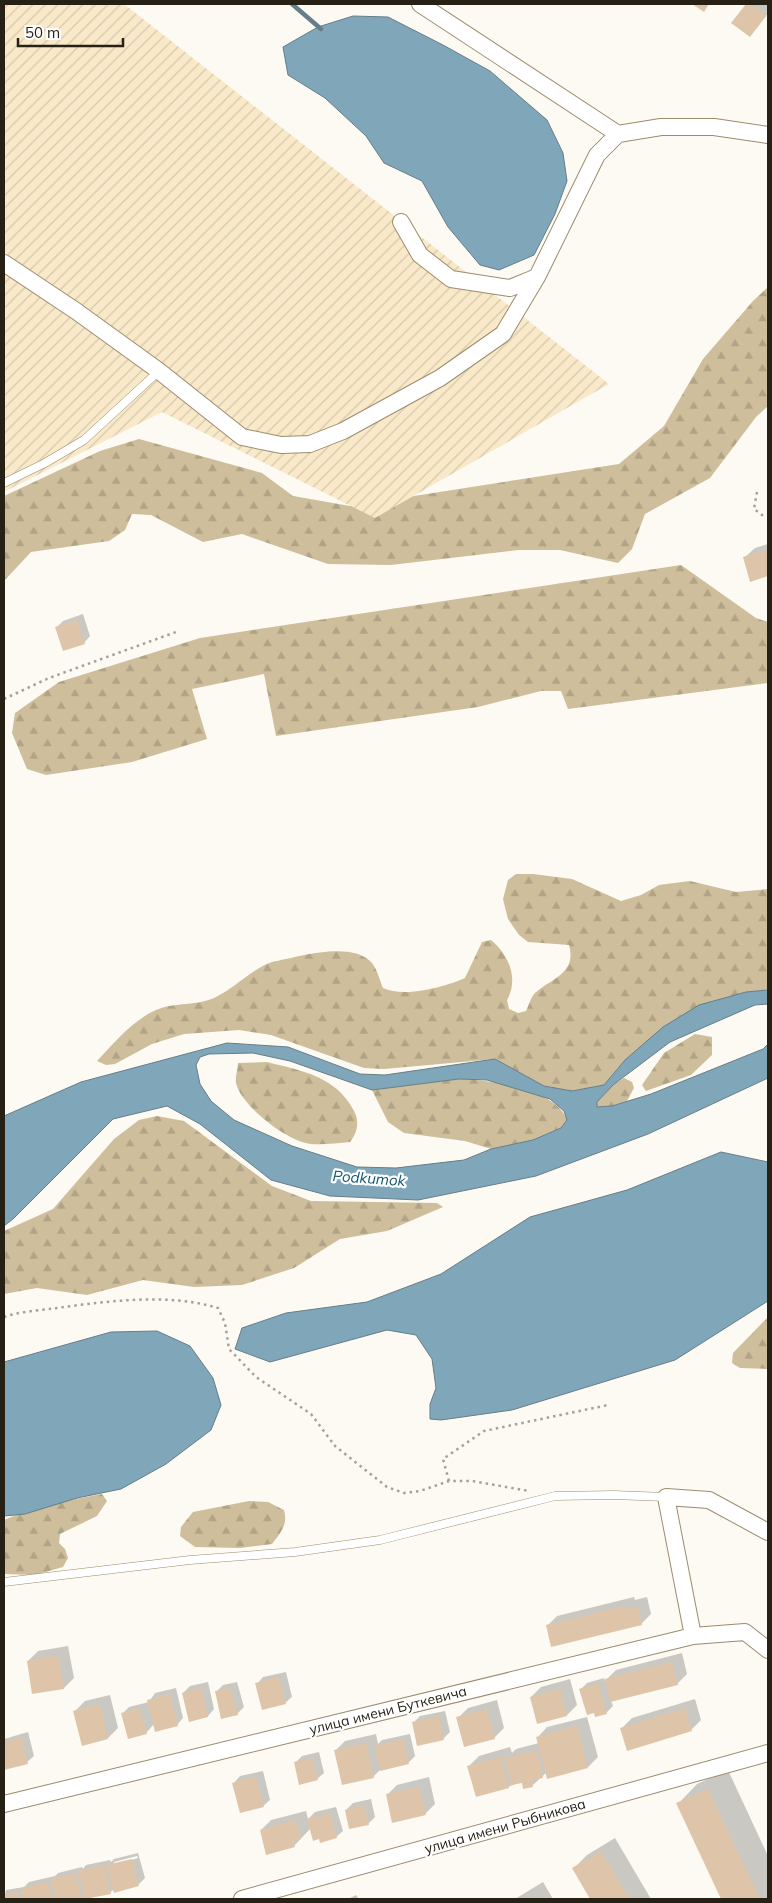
<svg xmlns="http://www.w3.org/2000/svg" width="772" height="1903" font-family="Mulish,sans-serif">
<defs>
<pattern id="forest-firs" width="22" height="20" patternUnits="userSpaceOnUse" patternTransform="scale(1.25)"><rect width="22" height="20" fill="#cebe9b"/><path d="M5 1l3.5 6h-7zM16 11l3.5 6h-7z" fill="#b1a385"/></pattern>
<pattern id="garden-furrows" width="10" height="10" patternUnits="userSpaceOnUse" patternTransform="scale(1.25)"><rect width="10" height="10" fill="#f9e9c9"/><path d="M-1 1l2-2M0 10L10 0M9 11l2-2" fill="none" stroke="#d5c8ac"/></pattern>
</defs>
<rect width="100%" height="100%" fill="#fdfaf3"/>
<path fill="url(#forest-firs)" d="M768,287V406L756,417L710,478L645,514L632,549L618,563L560,550H518L391,565L328,564L242,534L203,542L151,515L132,514L125,530L109,541L31,552L4,581V496L100,451L139,439L262,473L293,496L350,506L619,464L664,426L703,359L753,301Z
M681,565L756,618L768,622V683L568,709L561,691H541L478,707L276,736L264,674L192,689L207,739L132,762L46,775L27,769L12,733L15,713L59,682L200,638Z
M516,874H533L572,879L621,901L641,895L659,885L690,881L736,892L768,889V990L746,992L625,1060L604,1085L572,1091L544,1086L495,1059L384,1069L364,1068L271,1035L239,1030L184,1034L152,1044L115,1064L106,1065L97,1061C114,1043 133,1020 156,1010C174,1002 199,1006 216,997C236,987 252,969 272,962C298,957 352,940 372,963C377,969 380,981 383,988C404,998 445,987 465,978L482,942L491,940C509,955 519,979 507,1000L509,1009L518,1013L526,1011C529,1005 531,997 535,993C552,978 577,973 569,945L528,942L519,935L508,919L503,899L508,880Z
M695,1034L712,1037V1055L691,1075L646,1091L642,1085L664,1053Z
M267,1062C302,1071 336,1076 354,1111C360,1122 357,1133 350,1142C337,1143 324,1145 311,1144C288,1142 241,1106 236,1083C235,1077 238,1069 238,1063Z
M624,1078L632,1082L634,1088L627,1101L612,1106L597,1107V1102L613,1085Z
M459,1079C488,1080 556,1088 567,1120L561,1128L533,1140L491,1149L465,1141L404,1133L388,1122L372,1090Z
M157,1116L184,1121L272,1186L311,1201L437,1203L443,1207L387,1231L340,1239L294,1268L242,1285L194,1287L143,1280L87,1295L37,1288L4,1294V1231L53,1209L114,1139L139,1120Z
M768,1317V1369L740,1368L732,1363L733,1353Z
M102,1494L107,1501L97,1516L60,1534L59,1543L65,1549L68,1558L63,1567L35,1575L4,1574V1520L38,1506Z
M249,1501L268,1502L284,1510C288,1525 281,1532 272,1544L240,1548L195,1547L180,1536L181,1527L193,1512Z"/>
<path fill="url(#garden-furrows)" d="M4,4H124L609,384L375,518L162,412L4,492Z"/>
<path fill="#80a6ba" stroke="#657e88" fill-rule="evenodd" d="M353,16L388,17L443,45L490,71L547,120L563,153L567,181L555,214L534,255L499,270L480,265L448,227L422,181L384,163L366,136L325,98L288,75L283,47L318,27Z
M768,990V1004L755,1005L670,1042L613,1085L597,1102V1107L612,1106L651,1094L763,1049L768,1044V1078L648,1134L536,1176L418,1200L330,1196L271,1180L200,1124L167,1106L113,1119L13,1219L4,1226V1116L81,1082L227,1043L288,1047L360,1074L385,1075L495,1059L544,1086L572,1091L604,1085L625,1060L663,1027L699,1005L746,992ZM253,1053L290,1061L372,1090L459,1079L487,1080L550,1099L564,1111L567,1120L561,1128L533,1140L491,1149L464,1160L396,1168L357,1167L292,1146L234,1120L211,1101L200,1084L196,1065L200,1057L209,1054Z
M721,1152L768,1162V1301L675,1360L512,1410L441,1420L430,1419V1404L436,1388L432,1359L416,1335L387,1330L270,1362L235,1349L242,1328L286,1313L367,1302L441,1274L530,1217L627,1190Z
M157,1331L190,1346L213,1378L221,1405L211,1430L166,1464L121,1489L77,1498L25,1514L4,1516V1362L111,1332Z"/>
<path fill="#0003" fill-rule="evenodd" d="M748,4H766L768,6V13L756,29L733,22Z
M768,544V575L751,580L744,558L755,548Z
M83,614L90,636L84,643L56,628L63,621Z
M634,1597L635,1600L647,1597L651,1614L641,1624L547,1626L557,1616Z
M68,1646L74,1678L64,1688L28,1661L38,1651Z
M682,1653L687,1674L677,1684L611,1701L613,1706L606,1713L581,1689L587,1683L604,1678L605,1681L616,1670Z
M286,1672L292,1697L285,1703L257,1684L263,1677Z
M570,1679L577,1705L567,1715L538,1722L531,1697L541,1687Z
M208,1682L214,1709L208,1716L190,1720L183,1693L190,1686Z
M237,1682L244,1707L237,1714L216,1692L223,1685Z
M176,1688L183,1718L177,1725L154,1724L146,1733L123,1713L129,1707L149,1702L155,1693Z
M110,1695L118,1728L108,1738L75,1711L85,1701Z
M695,1699L701,1720L691,1730L622,1728L632,1718Z
M497,1700L504,1728L494,1738L458,1718L468,1708Z
M445,1711L450,1732L443,1739L413,1723L420,1716Z
M587,1717L598,1757L588,1767L548,1777L547,1772L533,1785L523,1781L508,1787L469,1766L479,1756L510,1747L512,1753L516,1749L539,1743L537,1738L547,1727Z
M28,1732L34,1756L27,1762L5,1768L4,1739Z
M376,1734L378,1744L382,1740L410,1734L415,1756L409,1762L381,1769L373,1777L335,1751L345,1741Z
M319,1752L324,1773L317,1779L295,1763L302,1756Z
M728,1770L768,1856V1899H723L678,1804L697,1784Z
M263,1771L270,1800L263,1806L234,1783L240,1776Z
M429,1777L435,1804L425,1814L387,1795L397,1785Z
M371,1799L375,1817L368,1824L346,1810L353,1803Z
M336,1807L343,1831L336,1837L320,1838L311,1828L294,1846L261,1830L271,1820L306,1811L308,1819L315,1812Z
M615,1838L651,1899H592L573,1869L587,1855Z
M138,1853L145,1878L138,1885L114,1889L110,1893L84,1899H4L6,1890L24,1887L29,1882L55,1876L58,1873L82,1867L83,1869L86,1865L110,1860L111,1862L114,1859ZM137,1856L138,1858L114,1865V1862Z
M543,1882L553,1899H514H515Z
M356,1895L359,1899H348Z"/>
<g fill="none" stroke-linecap="round" stroke-linejoin="round">
<path stroke="#657e88" stroke-width="4.5" d="M292,4L321,29"/>
</g>
<path fill="#dec5a9" d="M692,4H709L704,12Z
M746,4H751L766,16L750,37L731,23Z
M768,550V576L750,582L743,557Z
M77,620L85,644L63,651L55,627Z
M624,1606L625,1609L637,1606L642,1625L551,1647L546,1625Z
M58,1655L64,1689L32,1694L27,1661Z
M672,1662L678,1685L610,1702L605,1679Z
M279,1677L286,1704L262,1710L255,1683Z
M598,1683L607,1714L595,1717L594,1713L587,1715L579,1689Z
M201,1688L208,1717L189,1722L182,1693Z
M231,1688L238,1715L221,1719L215,1691Z
M560,1689L567,1716L537,1724L530,1697Z
M170,1694L178,1726L155,1732L147,1700Z
M100,1704L108,1739L82,1746L73,1711Z
M140,1708L147,1734L128,1739L121,1713Z
M685,1708L692,1731L627,1751L620,1728Z
M487,1709L495,1739L464,1747L456,1717Z
M439,1716L444,1740L417,1746L412,1722Z
M577,1726L588,1768L547,1779L536,1737Z
M22,1737L28,1764L4,1770V1742Z
M403,1739L409,1764L380,1771L374,1746Z
M366,1743L374,1778L342,1785L334,1750Z
M537,1751L543,1778L532,1780L533,1787L523,1789L522,1783L511,1785L504,1758Z
M500,1757L509,1788L476,1797L467,1766Z
M312,1758L318,1780L299,1785L294,1762Z
M256,1777L264,1807L240,1813L232,1783Z
M419,1787L426,1815L392,1823L386,1794Z
M708,1789L760,1899H721L676,1803Z
M364,1805L369,1825L349,1829L345,1810Z
M330,1813L337,1838L320,1843L319,1839L313,1841L307,1819Z
M296,1820L301,1839L293,1842L295,1847L266,1855L260,1830Z
M601,1851L630,1899H590L572,1868Z
M132,1859L139,1886L114,1893L106,1865Z
M104,1865L111,1894L85,1899L78,1871Z
M76,1873L82,1899H55L50,1879Z
M48,1882L52,1899H24L21,1888Z
M18,1891L20,1899H4V1895Z"/>
<g fill="none" stroke-linecap="round" stroke-linejoin="round">
<defs>
<path id="service" d="M4,483L45,463L84,440L159,371
M4,1582L190,1560L295,1552L380,1540L555,1496L614,1495L666,1497"/>
<path id="minor" d="M420,4L618,134L661,127H714L768,135
M401,222L420,255L451,279L510,288L537,277
M4,263L76,311L159,371L242,437L281,445L310,444L343,431L440,378L503,334L537,277L597,155L618,134
M693,1636L666,1497L709,1500L768,1532
M4,1804L693,1636L745,1632L768,1650
M242,1899L768,1753"/>
</defs>
<use href="#service" stroke="#9b8c6d" stroke-width="9"/>
<use href="#minor" stroke="#9b8c6d" stroke-width="18"/>
<path stroke="#a5a198" stroke-width="2.5" stroke-dasharray="2.5 4" stroke-linecap="butt" d="M757,492L754,509L762,515H768
M4,699L49,678L176,632
M4,1317C18,1312 34,1311 49,1309C103,1302 165,1292 218,1308L225,1323L229,1349L256,1377L311,1414L335,1446L387,1487L404,1493L420,1491L449,1481H472L529,1491
M449,1481L443,1459L484,1431L608,1405"/>
<use href="#service" stroke="#fff" stroke-width="8"/>
<use href="#minor" stroke="#fff" stroke-width="16"/>
</g>
<g text-anchor="middle" dominant-baseline="central" stroke-width="4.5" stroke-linejoin="round" paint-order="stroke">
<g font-size="14" fill="#272115" stroke="#fff">
<text transform="translate(388 1710) rotate(-14)">улица имени Буткевича</text>
<text transform="translate(505 1826) rotate(-16)">улица имени Рыбникова</text>
</g>
<g font-size="15" font-style="italic" fill="#125775" stroke="#fff">
<text transform="translate(369 1178) rotate(4)">Podkumok</text>
</g>
</g>
<rect width="772" height="1903" fill="none" stroke="#272115" stroke-width="10"/>
<path d="M18 38v8h105v-8" fill="none" stroke="#272115" stroke-width="2.5"/>
<text x="25" y="38" font-size="15" fill="#272115" stroke="#ffffff" stroke-width="4" paint-order="stroke">50 m</text>
</svg>
